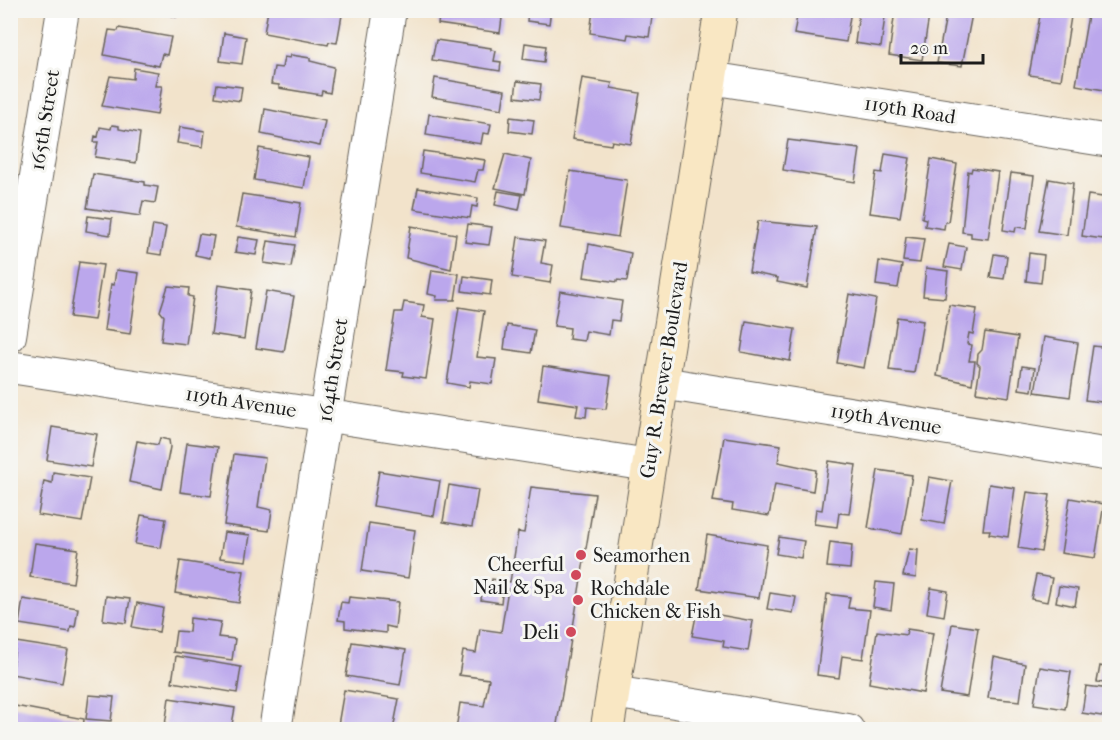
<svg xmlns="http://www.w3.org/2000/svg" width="1120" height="740" font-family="'IM FELL French Canon',serif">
<rect width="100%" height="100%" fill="#f6f6f2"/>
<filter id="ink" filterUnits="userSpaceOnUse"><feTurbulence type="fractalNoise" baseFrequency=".0167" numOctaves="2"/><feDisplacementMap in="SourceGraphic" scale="12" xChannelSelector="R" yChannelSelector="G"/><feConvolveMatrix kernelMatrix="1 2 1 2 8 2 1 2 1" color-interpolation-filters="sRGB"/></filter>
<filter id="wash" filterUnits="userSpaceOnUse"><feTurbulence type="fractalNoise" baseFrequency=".008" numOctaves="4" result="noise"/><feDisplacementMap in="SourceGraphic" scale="24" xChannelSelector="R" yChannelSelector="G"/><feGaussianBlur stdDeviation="1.35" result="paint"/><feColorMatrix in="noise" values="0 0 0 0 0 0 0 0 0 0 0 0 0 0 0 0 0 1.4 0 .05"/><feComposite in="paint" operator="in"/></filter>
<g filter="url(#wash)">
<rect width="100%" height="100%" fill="#f2e3cb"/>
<g id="blocks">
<path fill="#bba7ec" d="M153,10H177L176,17Z
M268,10H316L342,15L337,43L329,42L328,45L264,33Z
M440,10H498L497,17L502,18L500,33L438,24Z
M528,10H551L549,24L527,21Z
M593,10H653L649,37L628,34L627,39L590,33Z
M798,10H851L846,42L794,34Z
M895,10H930L922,60L889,55Z
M947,10H964V13L972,14L962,66L937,63Z
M1041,10H1072L1061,80L1029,75Z
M859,12L885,16L881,47L855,43Z
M1088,15L1110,18V91L1076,85Z
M119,28L171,37L167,55L162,54L159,66L104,55L109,30L118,31Z
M224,33L246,37L242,64L220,61Z
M436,40L491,48V50L496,51L494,61L501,62L500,71L432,60Z
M525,43L546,46L544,62L523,59Z
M291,55L310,58V61L334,67L330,93L322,91L321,95L279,88V85L271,84L274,67L282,68L284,57L290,58Z
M134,68L158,72L155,86H162L157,115L102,106L110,76L133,79Z
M435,78L505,90L502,109L432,97Z
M582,78L612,83L611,88L640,93L631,144L612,141L611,145L572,139Z
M517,81L541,84L539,100L515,97Z
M217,84L242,87L240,101L215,97Z
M265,109L325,121L320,146L261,134Z
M429,114L491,124L489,134L483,133L481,144L426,135Z
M510,117L534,120L532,134L509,131Z
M112,125L119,126V129L140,133L136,163L95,157L98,142H94L95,136L98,137L100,127L111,129Z
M180,127L205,131L203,147L177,143Z
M788,140L860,149L855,182L783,170Z
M259,148L309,157L304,188L254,180Z
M423,151L485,160L483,170H478L475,182L420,173Z
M505,154L531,160L525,194L495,188Z
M885,154L910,158L900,217L870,213L876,172L882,173Z
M931,159L957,164L948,222H945L944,229L925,226L926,219L922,218Z
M972,168L998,172L988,239L971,237V233L962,232L968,171L971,172Z
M570,171L627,180L618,237L561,228Z
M1011,173L1034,176L1027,228L1016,227L1015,232L1003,230Z
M93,174L145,182V185L158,187L155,203L143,201L140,216L87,208Z
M1049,179L1073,183L1067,235L1039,231Z
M418,188L478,198L477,207L472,206L470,218L414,209Z
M498,191L522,195L519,210L495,205Z
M242,194L301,203L296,237L236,227Z
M1088,195L1110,198L1103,239L1082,236Z
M88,216L112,219L110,235L86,231Z
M758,221L817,227L807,288L777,282L778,278L749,272Z
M468,224L492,227L489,245L465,242Z
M153,225L166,227L161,255L148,253Z
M411,226L456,234L451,269L406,258Z
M199,234L214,236L210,258L195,255Z
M238,237L259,240L256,255L235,252Z
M518,237L545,241L541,263L553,265L550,283L512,277Z
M906,237L924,239L920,263L903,261Z
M268,241L295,245L291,267L264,263Z
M589,244L631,253L627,281L617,280V282L584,277Z
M949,244L966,247L962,270L944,267Z
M1029,253L1044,255L1041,283L1026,281Z
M994,254L1007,256L1004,279L990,277Z
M879,261L902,265L898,288L876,285Z
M79,262L103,265L94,320L70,317Z
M926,268L948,271L945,298L923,296Z
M116,270L139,273L130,334L104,330L111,284L114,285Z
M432,270L459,274L455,300H436L437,296L428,294Z
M464,276L492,280L490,295L462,291Z
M218,285L251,290L244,339L211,334Z
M168,286L189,288L188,296L193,297L186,344L161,341L164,316L160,311Z
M266,291L294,296L284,352L256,348Z
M560,291L622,301L619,321L611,320L609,335L586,331L584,341L569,339L570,328L554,326Z
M849,294L876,299L864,368L837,363Z
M404,302L424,305L422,317L435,319L426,379L403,376L404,372L386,370L395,312H402Z
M949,305L977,309L973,334L969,333L967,344L972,345L969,361H975L972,384L937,376Z
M459,307L484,311L477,357L496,359L492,384L470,381L469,387L447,383Z
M897,317L923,321L914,373L889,370Z
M746,321L795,329L790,361L741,352Z
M507,325L535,330L531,353L504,349Z
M985,332L1018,337L1009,397L976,392L980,366L977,363L978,354L982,350Z
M1044,337L1078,343L1070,397L1035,392Z
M1093,346L1110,348V403L1085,400Z
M543,366L611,376L606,409L587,407L586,417L576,416L578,405L538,399Z
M1022,366L1035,368L1032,391L1019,389Z
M52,427L97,434L91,467L47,460Z
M724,437L781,445L778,462L816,470L813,491L775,484L769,516L732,510L733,504L713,501Z
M160,438L169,440L170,447L162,489L129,482L137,441L158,445Z
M187,443L218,447L211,496L180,492Z
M234,454L265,458L258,507L272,510L269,531L224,525Z
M829,461L856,465L849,514L839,513L837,527L814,524L816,509L822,510Z
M878,470L912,475L902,534L868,528Z
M379,471L440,481L434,516L373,506Z
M53,472L90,478L82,522L38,515L44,481L52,483Z
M929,477L952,481L944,524L922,520Z
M989,484L1015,488L1008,537L989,534L990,530H983Z
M449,485L478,490L472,527L443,522Z
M531,487L595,494L556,730H456L460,703L484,706L489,679L459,675L463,651L476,653L480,629L501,632L508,589L503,588L501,603L481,600L483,584L491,586L492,579L510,582L518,532L524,533Z
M1027,492L1050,495L1041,552L1018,548Z
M1070,498L1104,504L1095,558L1061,553Z
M141,515L166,519L161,548L135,544Z
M369,523L415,530L408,578L362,571Z
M224,532L250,535L246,561L220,558Z
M707,535L767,545L759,598L699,589Z
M779,537L804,541L801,558L776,554Z
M830,542L852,545L850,569L827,567Z
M35,543L78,549L73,583L30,577Z
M909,549L918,550L916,578L903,576Z
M180,561L244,571L239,603L175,593Z
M1036,575L1052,578L1047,602L1031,599Z
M876,582L894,584L891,610L873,607Z
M1059,586L1078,589L1075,606L1056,602Z
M931,588L948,591L944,616L927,613Z
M770,593L796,597L793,613L767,609Z
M827,594L850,597L848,608L870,610L863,659L842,656L839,678L817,675Z
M106,596L130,599L126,623L103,620Z
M349,597L398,602L395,628L386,626V633L345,628V621L338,620L341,602L348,603Z
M23,599L78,608L75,627L71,626L70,632L19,624Z
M137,603L163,608L159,632L132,627Z
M697,611L753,621L748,651L723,647L724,641L692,636Z
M190,618L221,622L218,637L235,639L232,660L173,652L176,631L189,632Z
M952,624L978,628L967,697L940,693Z
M907,629L933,633L923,693L869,683L877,631L906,635Z
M16,642L68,650L62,683L11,674Z
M352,642L406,650L400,685L346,676Z
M176,656L241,667L237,693L172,682Z
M1106,656L1110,657V684L1097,682L1100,666L1104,667Z
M994,657L1025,664L1020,701L988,698Z
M1040,667L1071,672L1065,709L1034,704Z
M1086,686L1110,689L1108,717L1082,713Z
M344,690L399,699L393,730H365L338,725Z
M89,695L114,697L111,721L86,719Z
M169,698L235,708L231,730H195L165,725Z
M10,705L84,719L83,730H33L10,726Z"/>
</g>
</g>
<g filter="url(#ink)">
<use href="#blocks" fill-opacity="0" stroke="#676259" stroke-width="1.5"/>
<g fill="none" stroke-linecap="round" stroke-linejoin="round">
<defs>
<path id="street" d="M710,78L1110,141
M10,336L63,10
M10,367L649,465
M662,383L1110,455
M613,692L848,730
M275,730L390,10"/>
<path id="secondary" d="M607,730L721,10"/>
</defs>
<use href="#street" stroke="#676259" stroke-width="34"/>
<use href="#secondary" stroke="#676259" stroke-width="35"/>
<use href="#street" stroke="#fff" stroke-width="32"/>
<use href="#secondary" stroke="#f9e7c3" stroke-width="33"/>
</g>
</g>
<g fill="#d1495b" stroke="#f6f6f2" stroke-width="2">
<circle cx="581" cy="555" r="6"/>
<circle cx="576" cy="575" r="6"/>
<circle cx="578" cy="600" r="6"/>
<circle cx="571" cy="632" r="6"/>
</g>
<g text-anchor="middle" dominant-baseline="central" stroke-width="6" stroke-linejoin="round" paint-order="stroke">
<g font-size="20" fill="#1c1c1c" stroke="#f6f6f2">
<text transform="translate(910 110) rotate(9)">119th Road</text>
<text transform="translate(45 120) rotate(-81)">165th Street</text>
<text transform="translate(333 370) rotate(-81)">164th Street</text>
<text transform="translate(664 370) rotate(-81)">Guy R. Brewer Boulevard</text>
<text transform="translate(241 402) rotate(9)">119th Avenue</text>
<text transform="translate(886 419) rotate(9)">119th Avenue</text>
</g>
<g font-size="20" fill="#1c1c1c" stroke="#f6f6f2" text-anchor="start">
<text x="593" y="555">Seamorhen</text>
<text x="564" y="564" text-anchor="end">Cheerful<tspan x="564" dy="23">Nail &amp; Spa</tspan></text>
<text x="590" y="588">Rochdale<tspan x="590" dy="23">Chicken &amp; Fish</tspan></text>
<text x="559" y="632" text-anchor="end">Deli</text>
</g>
</g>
<rect width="1120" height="740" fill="none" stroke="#f6f6f2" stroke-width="36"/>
<path d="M901 54v9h82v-9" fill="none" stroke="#1c1c1c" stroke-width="3"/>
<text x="910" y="54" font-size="18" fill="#1c1c1c" stroke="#f6f6f2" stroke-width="4.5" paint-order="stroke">20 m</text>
</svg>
